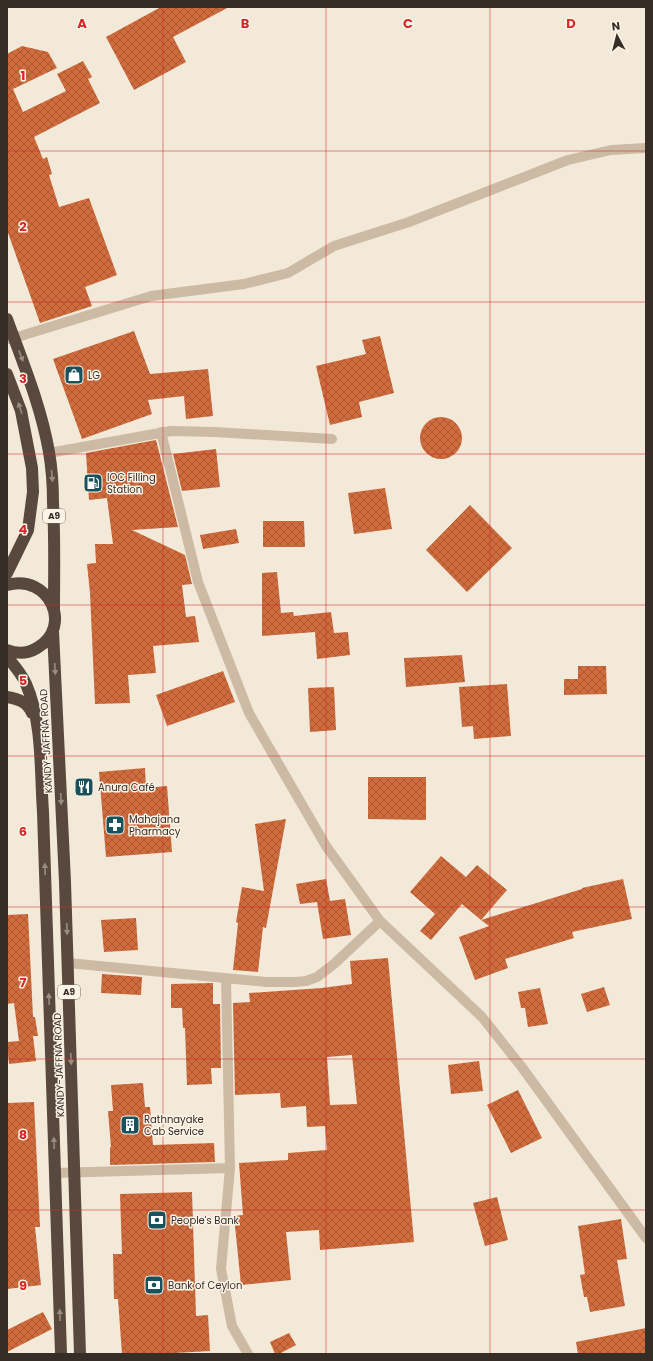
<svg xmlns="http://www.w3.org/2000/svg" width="653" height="1361" font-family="Poppins,sans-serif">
<defs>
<pattern id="building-cross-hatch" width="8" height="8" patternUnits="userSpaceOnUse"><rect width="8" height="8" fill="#cf6b3c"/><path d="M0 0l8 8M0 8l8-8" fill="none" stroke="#a95832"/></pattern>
</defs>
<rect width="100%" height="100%" fill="#f3e9d9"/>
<path fill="url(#building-cross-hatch)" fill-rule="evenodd" d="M161,7H229L173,37L186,62L134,90L106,37Z
M22,46L48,52L57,68L13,89L23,112L66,91L57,74L83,61L92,77L88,79L100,103L34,137L43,159L47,157L52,174L49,175L59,207L89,198L117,275L85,287L92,306L40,323L7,230V54Z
M134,331L150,374L208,369L213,416L186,419L184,396L148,400L152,414L82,439L53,359Z
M380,336L394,393L359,402L362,417L330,425L316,366L366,354L362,340Z
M420 438a21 21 0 1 1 42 0a21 21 0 1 1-42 0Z
M156,440L178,527L132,530L185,555L192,584L182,585L186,617L195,616L199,642L153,646L156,673L128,675L130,703L95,704L90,593L87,564L96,563L95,544H113L107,498L89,500L86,453Z
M216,449L220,487L182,491L173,454Z
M385,488L392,529L354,534L348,493Z
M470,505L512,548L467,592L426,550Z
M263,521H304L305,547H263Z
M236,529L239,543L203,549L200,535Z
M277,572L281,613L293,612L294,616L331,612L334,633L348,632L350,655L317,659L315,632L262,636V573Z
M462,655L465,682L406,687L404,658Z
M578,666H606L607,694L564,695V679H578Z
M223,671L235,702L167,726L156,695Z
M507,684L511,736L474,739L473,726L462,727L459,687Z
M334,687L336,730L310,732L308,688Z
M145,768L146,788L167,786L172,852L106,857L99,772Z
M368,777H426V820L368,819Z
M286,819L266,928L263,927L258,972L233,970L238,923L236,922L242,887L264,891L255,824Z
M441,856L466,877L477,865L507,890L481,920L462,904L431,940L420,931L435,914L410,892Z
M326,879L330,901L345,899L351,935L323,939L317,902L300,904L296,884Z
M623,879L632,919L572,932L574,938L505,959L508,968L475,980L459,937L489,926L481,920L582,889V888Z
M28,914L33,1017H35L38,1036H33L36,1061L9,1064L7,1042L19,1041L14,1003L7,1004V915Z
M136,918L138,950L104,952L101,920Z
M388,958L414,1242L320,1250L319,1230L286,1232L291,1280L241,1285L234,1216L243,1215L239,1163L288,1160V1153L327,1150L325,1126L307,1127L306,1106L281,1108L280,1093L235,1095L233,1003L250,1002L249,993L322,988L352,984L350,961ZM352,1055L357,1104L330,1105L327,1057Z
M102,974L142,977L141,995L101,993Z
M213,983V1004H220L221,1068H211L212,1084L187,1085L185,1028H183L182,1008H171V984Z
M604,987L610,1005L587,1012L581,994Z
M540,988L548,1024L528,1027L525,1008H521L518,992Z
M479,1061L483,1091L451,1094L448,1065Z
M143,1083L145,1107H150L153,1145L214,1143L215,1162L110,1165V1147H111L108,1111H113L111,1085Z
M518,1090L542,1138L511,1153L487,1105Z
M34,1102L40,1227H35L41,1285L7,1289V1103Z
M192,1192L196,1316L208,1315L210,1351L158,1354H122L118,1299H114L113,1254H122L120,1194Z
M497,1197L508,1240L485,1246L473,1203Z
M621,1219L627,1259L617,1260L625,1306L590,1312L587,1297H584L580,1275L585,1274L578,1226Z
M43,1312L52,1329L7,1352V1330Z
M646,1328V1354H578L576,1342Z
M289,1333L296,1345L279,1354H275L270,1342Z"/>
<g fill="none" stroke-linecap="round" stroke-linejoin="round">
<path stroke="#ccbaa4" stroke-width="10" d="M7,339L14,338L151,296L244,284L288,273L334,246L409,222L568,160L611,150L646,148
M161,432L198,582L249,713L326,846L380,921L482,1017L521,1066L646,1238
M49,453L171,431L215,432L332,439
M68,963L266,982H295L306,981L317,977L334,964L380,921
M226,979L230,1168L221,1269L232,1326L248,1354
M55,1173L230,1168"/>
<path stroke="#59483d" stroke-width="12" d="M7,319C23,363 41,406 49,452C52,469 53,486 53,503C55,539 54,574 54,610
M7,374L21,411L32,468L33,492L28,530L7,573
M7,585C49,573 74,627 37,648C27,654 17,654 7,650
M53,631L65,882L80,1354
M7,657C14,665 22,674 26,684C43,723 40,771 43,812L61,1354
M7,697C19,699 27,702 32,713"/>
</g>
<defs><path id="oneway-solid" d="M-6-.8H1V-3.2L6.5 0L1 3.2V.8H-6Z"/></defs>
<g fill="#9a8c81">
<use href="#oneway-solid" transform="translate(21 356) rotate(69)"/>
<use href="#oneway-solid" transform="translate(20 408) rotate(-109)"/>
<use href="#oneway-solid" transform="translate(52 476) rotate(85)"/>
<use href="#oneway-solid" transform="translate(55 669) rotate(87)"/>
<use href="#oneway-solid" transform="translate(61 799) rotate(87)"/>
<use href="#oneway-solid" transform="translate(45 869) rotate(-92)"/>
<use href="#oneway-solid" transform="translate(67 929) rotate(88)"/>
<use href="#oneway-solid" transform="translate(49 999) rotate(-92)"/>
<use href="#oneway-solid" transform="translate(71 1059) rotate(88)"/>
<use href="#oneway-solid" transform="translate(54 1143) rotate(-92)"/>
<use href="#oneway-solid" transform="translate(60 1315) rotate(-92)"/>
</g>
<path fill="none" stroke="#d62828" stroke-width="1" stroke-opacity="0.55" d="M163,7V1354M326,7V1354M490,7V1354M7,151H646M7,302H646M7,454H646M7,605H646M7,756H646M7,907H646M7,1059H646M7,1210H646"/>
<defs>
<symbol id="shop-square" viewBox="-11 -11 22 22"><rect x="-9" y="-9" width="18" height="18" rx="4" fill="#19525c" stroke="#fbf3e6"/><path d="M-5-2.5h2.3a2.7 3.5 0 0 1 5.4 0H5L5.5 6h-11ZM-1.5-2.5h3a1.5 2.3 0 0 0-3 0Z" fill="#fff"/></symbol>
<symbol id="fuel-square" viewBox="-11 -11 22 22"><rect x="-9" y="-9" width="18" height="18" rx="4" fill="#19525c" stroke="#fbf3e6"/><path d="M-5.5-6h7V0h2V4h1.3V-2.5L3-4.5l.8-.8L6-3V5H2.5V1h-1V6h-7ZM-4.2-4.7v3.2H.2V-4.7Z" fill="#fff"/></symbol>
<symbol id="restaurant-square" viewBox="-11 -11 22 22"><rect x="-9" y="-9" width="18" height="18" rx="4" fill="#19525c" stroke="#fbf3e6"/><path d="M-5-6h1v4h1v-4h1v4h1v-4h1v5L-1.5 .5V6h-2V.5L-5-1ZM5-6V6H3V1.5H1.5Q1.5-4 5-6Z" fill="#fff"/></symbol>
<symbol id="pharmacy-square" viewBox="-11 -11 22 22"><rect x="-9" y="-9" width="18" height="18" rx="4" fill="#19525c" stroke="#fbf3e6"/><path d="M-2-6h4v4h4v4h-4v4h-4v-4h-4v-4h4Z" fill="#fff"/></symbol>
<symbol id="building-square" viewBox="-11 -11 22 22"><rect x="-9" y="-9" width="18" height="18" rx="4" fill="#19525c" stroke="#fbf3e6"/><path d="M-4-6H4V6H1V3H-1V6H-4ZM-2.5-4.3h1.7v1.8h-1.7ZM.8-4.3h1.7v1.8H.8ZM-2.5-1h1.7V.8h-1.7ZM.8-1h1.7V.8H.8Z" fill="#fff"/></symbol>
<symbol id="bank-square" viewBox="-11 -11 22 22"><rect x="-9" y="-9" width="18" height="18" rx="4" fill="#19525c" stroke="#fbf3e6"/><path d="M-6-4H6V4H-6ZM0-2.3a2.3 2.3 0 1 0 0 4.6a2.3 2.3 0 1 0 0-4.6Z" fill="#fff"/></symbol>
</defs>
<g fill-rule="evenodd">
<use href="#shop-square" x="63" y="364" width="22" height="22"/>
<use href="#fuel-square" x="82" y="472" width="22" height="22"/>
<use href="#restaurant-square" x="73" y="776" width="22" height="22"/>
<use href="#pharmacy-square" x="104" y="814" width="22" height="22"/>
<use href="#building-square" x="119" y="1114" width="22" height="22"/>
<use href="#bank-square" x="146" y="1209" width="22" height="22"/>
<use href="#bank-square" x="143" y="1274" width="22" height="22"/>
</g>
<g text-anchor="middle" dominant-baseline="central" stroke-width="3" stroke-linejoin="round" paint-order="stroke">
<g fill="#fbf3e6" stroke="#726860" stroke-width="1">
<rect x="43" y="509" width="22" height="14" rx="3"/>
<rect x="58" y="985" width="22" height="14" rx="3"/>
</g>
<g font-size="9" font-weight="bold" fill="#372d27">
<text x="54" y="516">A9</text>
<text x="69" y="992">A9</text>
</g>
<g font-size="10" fill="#372d27" stroke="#fbf3e6" text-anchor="start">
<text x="88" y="375">LG</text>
<text x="107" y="477">IOC Filling<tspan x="107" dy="12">Station</tspan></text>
<text x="98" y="787">Anura Café</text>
<text x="129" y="819">Mahajana<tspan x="129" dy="12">Pharmacy</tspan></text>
<text x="144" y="1119">Rathnayake<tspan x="144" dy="12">Cab Service</tspan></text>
<text x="171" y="1220">People's Bank</text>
<text x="168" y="1285">Bank of Ceylon</text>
</g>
<g font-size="10" fill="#372d27" stroke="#fbf3e6">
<text transform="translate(46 741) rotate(-93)">KANDY-JAFFNA ROAD</text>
<text transform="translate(59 1065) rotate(-92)">KANDY-JAFFNA ROAD</text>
</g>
</g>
<g font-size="13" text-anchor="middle" font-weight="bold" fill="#d62828" stroke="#fbf3e6" stroke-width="3" stroke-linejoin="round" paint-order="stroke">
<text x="82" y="28">A</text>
<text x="245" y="28">B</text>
<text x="408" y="28">C</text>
<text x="571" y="28">D</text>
<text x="23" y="80">1</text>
<text x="23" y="231">2</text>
<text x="23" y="383">3</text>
<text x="23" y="534">4</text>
<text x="23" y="685">5</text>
<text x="23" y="836">6</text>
<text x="23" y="987">7</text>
<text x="23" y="1139">8</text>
<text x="23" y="1290">9</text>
</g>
<rect width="653" height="1361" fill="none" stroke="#372d27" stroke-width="16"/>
<g transform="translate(617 36) rotate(353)" stroke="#fbf3e6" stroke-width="3" paint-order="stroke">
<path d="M0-3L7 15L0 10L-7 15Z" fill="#372d27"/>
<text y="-6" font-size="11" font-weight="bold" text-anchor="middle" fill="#372d27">N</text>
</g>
</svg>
